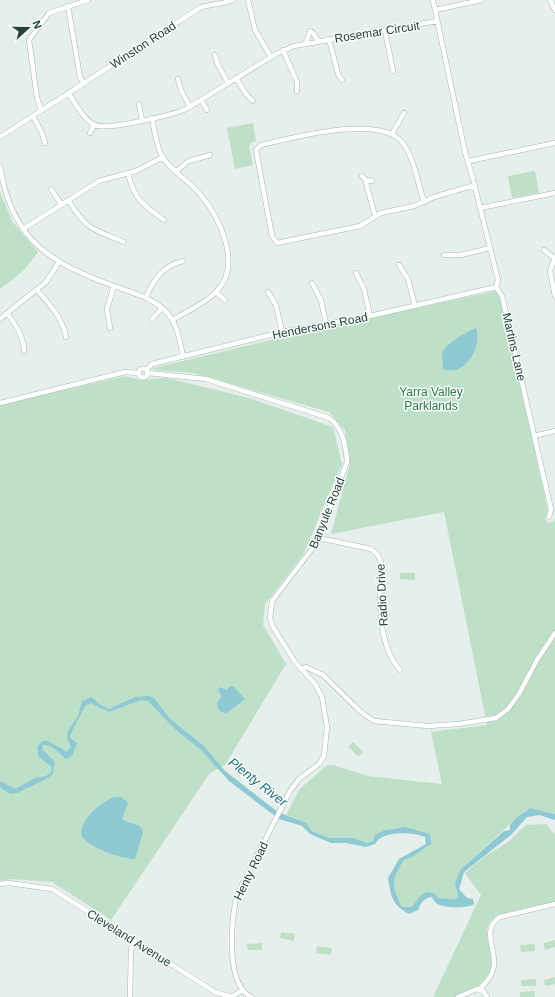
<svg xmlns="http://www.w3.org/2000/svg" width="555" height="997" font-family="Helvetica,sans-serif">
<rect width="100%" height="100%" fill="#e6efeb"/>
<path fill="#bfe0c8" d="M253,123L256,141L251,143L249,147L253,165L235,169L227,128Z
M535,171L539,193L512,198L508,176Z
M0,192L12,221L38,252L23,271L0,289Z
M496,291L499,293L504,312L548,511L545,519L549,523L553,522L555,519V814L530,808L524,811L460,870L455,883L458,896L455,899L437,898L422,894L412,908L402,907L395,893L393,882L397,871L404,860L427,848L431,839C406,826 402,823 375,835L373,841L370,843L329,838L312,831L306,823L286,815L299,790L327,765H333L368,776L442,784L431,732L487,725L444,512L331,534L350,464L345,430L329,412L193,373L154,370L153,368L313,330Z
M125,376L141,380L167,378L249,398L333,427L342,464L303,555L265,604L263,625L286,664L225,765L209,774L111,920L52,882L12,879L0,881V405Z
M400,573H415V580L400,579Z
M353,742L363,752L358,757L348,746Z
M546,824L555,835V903L500,915C476,928 492,942 492,961C492,979 471,994 455,997C448,997 440,997 433,997L481,895L465,873L484,857L508,842L526,825Z
M281,932L295,934L294,941L280,938Z
M555,940V947L545,950L543,943Z
M262,943V950H248L247,944Z
M535,944V951L521,952L520,945Z
M317,946L332,948L331,955L316,953Z
M555,977V984L545,986L544,980Z
M536,979V986H521V980Z
M534,991L535,997H520V992Z"/>
<path fill="#8ec9d4" d="M476,328C483,346 465,378 443,369L442,352C450,341 464,333 476,328Z
M230,686L234,687L245,699L227,713L221,712L217,707L218,701L222,697L218,690L220,687L227,690Z
M149,696L154,698L170,719L203,745L225,771L278,812L306,823L312,831L329,838H353L367,843L373,841L375,835L385,830L405,827L430,834L431,844L412,857L404,860C391,880 391,886 402,907H412C419,899 422,888 435,894L438,898L455,899L458,896L455,883L460,870L504,831L510,830V825L517,817L530,808L555,814V820L539,815L527,817L511,835L464,872L459,889L467,898L473,899L474,904C468,909 441,908 436,903C434,901 433,899 432,897C423,898 421,903 418,910L409,914C392,905 391,896 388,878L399,859L426,844L425,837C413,832 382,830 375,844L366,847L346,843H331L310,834L302,826L279,819L229,781L201,750L176,730L148,701L141,700L109,712L91,703L85,706L71,733L70,738L77,743L72,756L66,759C59,754 53,744 43,745L42,749L55,762L53,774L48,778L17,793L10,794L0,787V781L15,789L35,778L46,776L51,772L52,767L39,757L37,747L42,741H48L67,752L71,747L67,737L68,731L78,716L82,701L92,697L99,704L109,709L135,697Z
M115,797H121L128,803L122,819C129,825 140,821 143,832L135,859C122,859 85,847 81,834C82,818 100,802 115,797Z"/>
<g fill="none" stroke-linecap="round" stroke-linejoin="round">
<defs>
<path id="minor" d="M248,0L255,30L271,57
M433,0L465,152L473,179
M550,0L555,10
M219,4L233,0
M68,6L80,77L84,84
M435,10L482,0
M385,31L393,71
M329,39L338,74L342,80
M306,43L310,31L313,33L318,41
M283,50L297,82V91
M215,55L218,65L228,83
M236,78L246,94L253,101
M178,79L181,90L190,107
M69,92V94C76,104 83,119 95,125C106,131 172,115 186,109L276,54L294,46L437,21
M201,100L207,110
M55,102L201,7L222,3
M139,104L142,120
M41,110L37,98L29,40L49,13L88,0
M33,116L42,133L45,143
M152,118C154,130 156,143 161,154C169,170 187,179 199,193C220,217 243,265 216,292C204,304 186,312 172,320
M90,133L94,125
M392,134L404,113
M0,137L56,101
M469,161L555,143
M0,166C11,240 51,264 117,287C135,294 155,298 168,314C178,326 180,342 183,357
M176,171L189,161L210,155
M128,173C134,199 143,205 164,220
M362,176L366,180L372,181
M365,179L375,216
M474,183L498,280L496,287
M51,189L61,204
M68,200C87,230 92,229 124,242
M424,202C418,185 414,156 402,142C378,114 292,138 261,145L256,150L272,236L277,243L360,226L381,213L414,206L434,197L475,185
M480,208L555,193
M23,229L99,181L136,171L163,157
M544,250L554,258
M444,255H461L490,248
M555,258L550,271L555,296
M399,265L408,279L415,306
M356,273L364,289L370,316
M312,283L321,300L326,324
M496,287L502,296L551,509L549,517
M37,290C50,305 62,317 66,337
M216,292L225,300
M268,292L276,305L282,332
M146,297C154,279 163,266 183,261
M7,313C15,324 24,337 24,351
M0,319L46,282L59,262
M152,319L162,308
M110,328L107,309L114,286
M138.5 373a4.5 4.5 0 1 1 9 0a4.5 4.5 0 1 1-9 0Z
M146,370L152,364L282,332L370,316L496,287
M148,373L206,379L329,418C343,428 346,446 347,462L315,545L272,601L270,618L273,627L295,662L315,684L322,697L327,727L324,756L319,764L299,779L290,791L237,895C231,918 225,984 251,997
M0,403L125,372L138,373
M534,436L555,431
M319,538L371,549L378,555L381,563C380,598 376,642 400,670
M301,669L306,667L323,675L361,712L374,721L428,726L459,724L496,718L508,709L519,694L537,660L555,633
M0,884L9,883L52,889L215,992L231,997L243,990
M480,989C485,983 491,978 493,970C499,952 479,930 500,917L555,904
M130,997L131,950L135,941
M458,997L477,989L483,991L487,997"/>
</defs>
<use href="#minor" stroke="#a8b8b2" stroke-width="5.5"/>
<use href="#minor" stroke="#fff" stroke-width="4.5"/>
</g>
<g text-anchor="middle" dominant-baseline="central" stroke-width="3" stroke-linejoin="round" paint-order="stroke">
<g font-size="12" fill="#24423a" stroke="#f7fbf9">
<text transform="translate(377 32) rotate(-9)">Rosemar Circuit</text>
<text transform="translate(143 45) rotate(-33)">Winston Road</text>
<text transform="translate(320 326) rotate(-11)">Hendersons Road</text>
<text transform="translate(514 347) rotate(77)">Martins Lane</text>
<text transform="translate(327 513) rotate(-68)">Banyule Road</text>
<text transform="translate(382 595) rotate(-93)">Radio Drive</text>
<text transform="translate(251 871) rotate(-64)">Henty Road</text>
<text transform="translate(129 938) rotate(32)">Cleveland Avenue</text>
</g>
<g font-size="12" fill="#2d7a4b" stroke="#f7fbf9">
<text x="431" y="392">Yarra Valley<tspan x="431" dy="14">Parklands</tspan></text>
</g>
<g font-size="13" font-style="italic" fill="#1c6f80" stroke="#f7fbf9">
<text transform="translate(258 782) rotate(38)">Plenty River</text>
</g>
</g>
<g transform="translate(28 28) rotate(69)" stroke="#f7fbf9" stroke-width="3" paint-order="stroke">
<path d="M0-3L7 15L0 10L-7 15Z" fill="#24423a"/>
<text y="-6" font-size="11" font-weight="bold" text-anchor="middle" fill="#24423a">N</text>
</g>
</svg>
